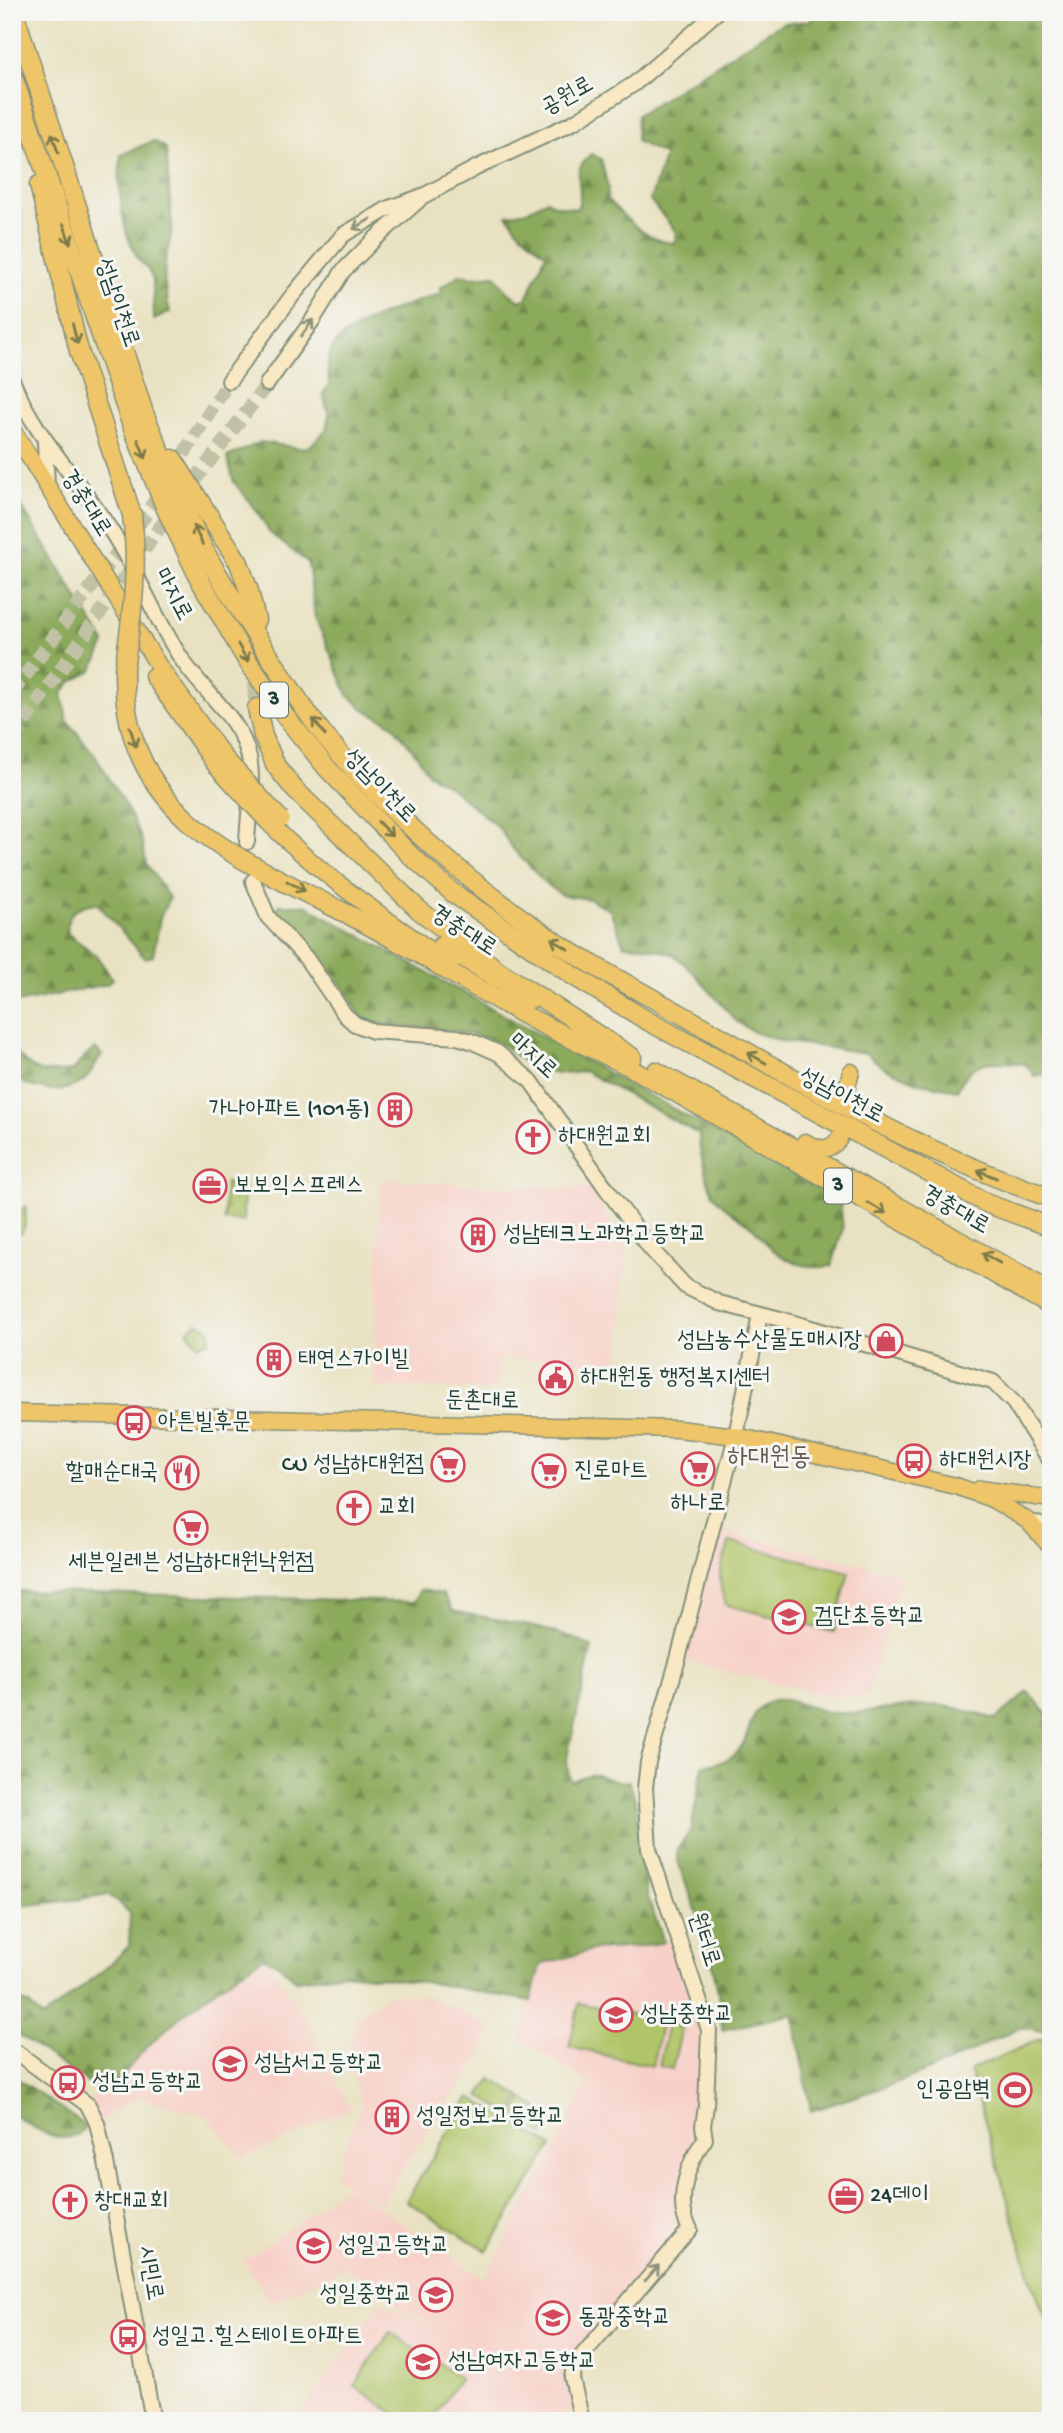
<svg xmlns="http://www.w3.org/2000/svg" width="1063" height="2433" font-family="'Gochi Hand','Poor Story',sans-serif">
<defs>
<pattern id="grass-dots" width="8" height="8" patternUnits="userSpaceOnUse" patternTransform="scale(1.75)"><rect width="8" height="8" fill="#b0c468"/><path d="M2 2h.1M6 6h.1" fill="none" stroke="#8fa056" stroke-width="1.8" stroke-linecap="round"/></pattern>
<pattern id="forest-firs" width="22" height="20" patternUnits="userSpaceOnUse" patternTransform="scale(1.75)"><rect width="22" height="20" fill="#8caa5c"/><path d="M5 1l3.5 6h-7zM16 11l3.5 6h-7z" fill="#728c4d"/></pattern>
</defs>
<rect width="100%" height="100%" fill="#f6f6f2"/>
<filter id="ink" filterUnits="userSpaceOnUse"><feTurbulence type="fractalNoise" baseFrequency=".0143" numOctaves="2"/><feDisplacementMap in="SourceGraphic" scale="14" xChannelSelector="R" yChannelSelector="G"/><feConvolveMatrix kernelMatrix="1 2 1 2 8 2 1 2 1" color-interpolation-filters="sRGB"/></filter>
<filter id="wash" filterUnits="userSpaceOnUse"><feTurbulence type="fractalNoise" baseFrequency=".00686" numOctaves="4" result="noise"/><feDisplacementMap in="SourceGraphic" scale="28" xChannelSelector="R" yChannelSelector="G"/><feGaussianBlur stdDeviation="1.57" result="paint"/><feColorMatrix in="noise" values="0 0 0 0 0 0 0 0 0 0 0 0 0 0 0 0 0 1.4 0 .05"/><feComposite in="paint" operator="in"/></filter>
<g filter="url(#wash)">
<rect width="100%" height="100%" fill="#e9e2c2"/>
<path fill="#f7d1c8" d="M381,1179L505,1187L591,1188L625,1250L619,1364L498,1358L496,1389L373,1387Z
M712,1528L902,1575L868,1696L836,1698L678,1659Z
M664,1942L681,1944L709,2030L705,2139L684,2185L686,2233L574,2365L580,2409L540,2421H306L300,2416L379,2302L445,2330L406,2310L344,2267L270,2302L243,2260L256,2253L348,2185L334,2176L361,2104L349,2056L356,2017L392,1993L429,1997L494,2028L473,2068L423,2137L380,2204L352,2189L484,2279L560,2139L587,2081L520,2039L539,1965L592,1950L639,1947Z
M267,1959L305,2019L350,2108L289,2138L243,2158L205,2115L137,2097L97,2123L88,2105L98,2090L111,2088L126,2075L140,2054L219,1986Z"/>
<path fill="url(#grass-dots)" stroke="#68804e" stroke-width="2" d="M225,1183L244,1186L243,1221L224,1220Z
M26,1206C25,1219 28,1234 12,1237V1216Z
M198,1323L210,1330V1342H203L199,1345L187,1331Z"/>
<path fill="url(#forest-firs)" stroke="#567448" stroke-width="2" d="M815,12H1051V1073L1034,1076L1026,1064C991,1062 975,1055 957,1090L920,1083L884,1068L866,1053L781,1041L754,1032L736,1021L694,973L673,954L643,946L624,945L610,910L590,899L562,895L545,883L513,849L498,827L449,786L429,774L417,755L392,724L365,710L348,695L315,617L308,563L270,533L255,508L234,482L227,457L261,442L299,448L309,447L326,430L329,415L323,394L329,384C328,372 326,358 333,347C349,323 414,302 441,294L440,288L461,274L473,277L495,275L508,292L520,301L527,298L546,254L520,232L507,215L527,211L547,200L554,205L577,209C587,183 567,176 591,154L601,159L608,188L607,199C626,218 647,243 675,243L676,232L650,200L665,155L636,141L637,115L769,31L783,23L810,21Z
M153,141L166,148L172,228C171,240 167,250 165,261C163,278 166,296 170,312L154,320L153,280L148,269L138,259L127,235L122,213L119,182L121,155Z
M12,491L105,643L92,671L71,682L62,694L67,720L96,757L130,814L142,841L146,863L169,898L160,918L153,956L145,958L97,903C78,905 64,913 68,934L95,954L113,979L107,984L12,1004Z
M279,905H305L840,1201L843,1228L832,1266C811,1270 787,1263 771,1248C764,1242 760,1234 753,1228C742,1218 724,1209 715,1197C708,1188 698,1146 699,1134L584,1071C566,1076 542,1073 526,1063C518,1058 512,1051 504,1046C472,1028 412,1028 375,1024L361,1018C342,978 310,945 276,919Z
M95,1048L102,1055C96,1063 90,1077 82,1082C62,1096 28,1090 12,1075V1049C37,1075 38,1073 73,1071L83,1058Z
M420,1590L443,1594L453,1611C495,1620 556,1627 592,1647L566,1762L571,1782C602,1764 604,1786 629,1781L635,1799L647,1895L664,1942L639,1947L592,1950L540,1965L531,2001L432,1983L344,1973L296,1980L281,1967L264,1957C220,1985 177,2016 141,2053C126,2069 122,2086 98,2090L12,2031V1997L28,2004L43,2018L106,1968L129,1946L130,1913L108,1894L81,1899L12,1907V1597L20,1591L414,1602Z
M1028,1692L1051,1718V2021L1042,2031L1020,2027L947,2063L896,2083L811,2111L793,2014L722,2030C720,1991 710,1950 697,1913C690,1892 680,1873 676,1851L691,1830L703,1765C762,1761 737,1715 770,1701C786,1695 816,1711 832,1713C867,1716 910,1702 944,1706C961,1708 979,1715 996,1719Z
M12,2075L86,2126C69,2153 32,2127 12,2114Z"/>
<path fill="#b0c468" stroke="#68804e" stroke-width="2" d="M730,1542L849,1572L834,1632L726,1605C715,1579 721,1567 730,1542Z
M579,2003L662,2021L652,2066L569,2047Z
M668,2023L682,2028L672,2069L659,2066Z
M1040,2039L1051,2040V2332L1030,2277L970,2070Z
M491,2079L521,2097L510,2114L480,2096Z
M470,2097L552,2146L487,2251L406,2201Z
M523,2099L553,2117L543,2135L513,2116Z
M390,2332L460,2378L431,2421H406L354,2386Z"/>
</g>
<g filter="url(#ink)">
<g fill="none" stroke-linecap="round" stroke-linejoin="round">
<path stroke="#c1c1a6" stroke-width="14" stroke-dasharray="14 7" stroke-linecap="butt" d="M12,693L147,513L229,381
M12,739L158,530L267,384"/>
<path stroke="#c1c1a6" stroke-width="18" stroke-dasharray="18 9" stroke-linecap="butt" d="M256,628L257,708"/>
<defs>
<path id="secondary" d="M12,380C36,439 78,478 111,531C138,572 155,620 183,661C204,693 240,717 249,757C254,783 248,815 247,842
M229,381L292,296L343,235L389,208L423,196L476,168L574,122L634,84L717,12
M267,384L312,321L343,271L376,238L419,200
M45,442L47,486
M253,881L268,917L306,958L345,1015L355,1024L373,1031L457,1037L471,1041L498,1053L531,1081L606,1188L651,1249L685,1286L719,1303L784,1320L993,1382L1014,1403L1051,1462
M1028,1521L1051,1528
M12,2049L88,2105L97,2123L106,2162L153,2421
M582,2421L572,2378L574,2365L690,2229C674,2202 688,2162 705,2139L703,2126L706,2106L709,2030L649,1849L645,1788L648,1762L678,1659L736,1436L760,1315"/>
<path id="primary" d="M12,429L158,665L223,756
M153,676L214,763
M268,822C323,877 386,919 450,964
M441,945L530,1000
M615,1059L1051,1307
M656,1070L1051,1291
M846,1091L851,1072
M805,1142C819,1150 829,1152 839,1139
M12,1413L678,1429L736,1436L956,1486L992,1499L1028,1521L1051,1547
M980,1489L1051,1499"/>
<path id="highway" d="M14,12L144,413C164,460 183,509 207,555C228,593 252,630 276,666C293,692 310,719 330,742C388,812 464,878 538,930C594,969 656,999 716,1034C823,1096 933,1157 1051,1198
M13,77L132,426L166,509L201,582L245,657L285,716L327,768L410,855L453,893L572,975L646,1020L988,1204L1051,1227
M39,185L79,351L132,515
M173,459L239,563L249,591L256,620
M124,670C124,730 141,776 185,818C231,861 308,892 364,923C417,951 468,984 521,1013C555,1032 591,1047 626,1065
M257,708L263,736L276,766L295,790L419,910L496,969L632,1057"/>
</defs>
<use href="#secondary" stroke="#84907b" stroke-width="18"/>
<use href="#primary" stroke="#84907b" stroke-width="19"/>
<use href="#highway" stroke="#84907b" stroke-width="21"/>
<use href="#secondary" stroke="#f8e8c3" stroke-width="14"/>
<use href="#primary" stroke="#eec569" stroke-width="16"/>
<use href="#highway" stroke="#eec569" stroke-width="18"/>
<defs>
<path id="primary-bridge" d="M223,756L281,819
M214,763L268,822"/>
<path id="highway-bridge" d="M124,670C132,614 139,572 132,515"/>
</defs>
<use href="#primary-bridge" stroke="#84907b" stroke-width="19" stroke-linecap="butt"/>
<use href="#highway-bridge" stroke="#84907b" stroke-width="21" stroke-linecap="butt"/>
<use href="#primary-bridge" stroke="#eec569" stroke-width="16"/>
<use href="#highway-bridge" stroke="#eec569" stroke-width="18"/>
</g>
<defs><path id="oneway-shaft" d="M-6 0H5M1.5-3L5.5 0L1.5 3" fill="none" stroke-width="1.6" stroke-linecap="round" stroke-linejoin="round" transform="scale(1.75)"/></defs>
<g stroke="#7c7a4c">
<use href="#oneway-shaft" transform="translate(55 143) rotate(-108)"/>
<use href="#oneway-shaft" transform="translate(67 234) rotate(71)"/>
<use href="#oneway-shaft" transform="translate(75 334) rotate(76)"/>
<use href="#oneway-shaft" transform="translate(142 449) rotate(68)"/>
<use href="#oneway-shaft" transform="translate(198 535) rotate(-115)"/>
<use href="#oneway-shaft" transform="translate(243 653) rotate(60)"/>
<use href="#oneway-shaft" transform="translate(319 727) rotate(-127)"/>
<use href="#oneway-shaft" transform="translate(133 737) rotate(72)"/>
<use href="#oneway-shaft" transform="translate(385 829) rotate(46)"/>
<use href="#oneway-shaft" transform="translate(296 886) rotate(28)"/>
<use href="#oneway-shaft" transform="translate(560 944) rotate(-148)"/>
<use href="#oneway-shaft" transform="translate(757 1058) rotate(-150)"/>
<use href="#oneway-shaft" transform="translate(987 1174) rotate(-157)"/>
<use href="#oneway-shaft" transform="translate(877 1208) rotate(30)"/>
<use href="#oneway-shaft" transform="translate(991 1258) rotate(-150)"/>
</g>
<g stroke="#8c927c">
<use href="#oneway-shaft" transform="translate(362 224) rotate(149)"/>
<use href="#oneway-shaft" transform="translate(307 328) rotate(-55)"/>
<use href="#oneway-shaft" transform="translate(652 2273) rotate(-49)"/>
</g>
</g>
<defs>
<symbol id="building-ring" viewBox="-11 -11 22 22"><circle r="9.5" fill="#f6f6f2" stroke="#d1495b" stroke-width="1.5"/><path d="M-4-6H4V6H1V3H-1V6H-4ZM-2.5-4.3h1.7v1.8h-1.7ZM.8-4.3h1.7v1.8H.8ZM-2.5-1h1.7V.8h-1.7ZM.8-1h1.7V.8H.8Z" fill="#d1495b"/></symbol>
<symbol id="church-ring" viewBox="-11 -11 22 22"><circle r="9.5" fill="#f6f6f2" stroke="#d1495b" stroke-width="1.5"/><path d="M-1.2-6h2.4v3.5h3.3v2.4h-3.3V6h-2.4V-.1h-3.3v-2.4h3.3Z" fill="#d1495b"/></symbol>
<symbol id="office-ring" viewBox="-11 -11 22 22"><circle r="9.5" fill="#f6f6f2" stroke="#d1495b" stroke-width="1.5"/><path d="M-6-3h4V-5.5h4V-3h4V5H-6ZM-1-4.5V-3h2v-1.5ZM-6 0V1H6V0Z" fill="#d1495b"/></symbol>
<symbol id="shop-ring" viewBox="-11 -11 22 22"><circle r="9.5" fill="#f6f6f2" stroke="#d1495b" stroke-width="1.5"/><path d="M-5-2.5h2.3a2.7 3.5 0 0 1 5.4 0H5L5.5 6h-11ZM-1.5-2.5h3a1.5 2.3 0 0 0-3 0Z" fill="#d1495b"/></symbol>
<symbol id="civic-ring" viewBox="-11 -11 22 22"><circle r="9.5" fill="#f6f6f2" stroke="#d1495b" stroke-width="1.5"/><path d="M-.6-6.5H3V-4.5H.6V-3L4-1V1h2V6H-6V1h2V-1L-.6-3ZM-1.2 2.5V6h2.4V2.5Z" fill="#d1495b"/></symbol>
<symbol id="bus-ring" viewBox="-11 -11 22 22"><circle r="9.5" fill="#f6f6f2" stroke="#d1495b" stroke-width="1.5"/><path d="M-5-6H5V4H4V6H2V4H-2V6H-4V4H-5ZM-3.5-4V0h7V-4ZM-3.5 1.2v1.5H-2V1.2ZM2 1.2v1.5H3.5V1.2Z" fill="#d1495b"/></symbol>
<symbol id="supermarket-ring" viewBox="-11 -11 22 22"><circle r="9.5" fill="#f6f6f2" stroke="#d1495b" stroke-width="1.5"/><path d="M-6-5.5h2.5l.6 2H6L4.5 2H-2.5L-4.4-4H-6ZM-1.5 3.2a1.3 1.3 0 1 0 .1 0ZM3 3.2a1.3 1.3 0 1 0 .1 0Z" fill="#d1495b"/></symbol>
<symbol id="restaurant-ring" viewBox="-11 -11 22 22"><circle r="9.5" fill="#f6f6f2" stroke="#d1495b" stroke-width="1.5"/><path d="M-5-6h1v4h1v-4h1v4h1v-4h1v5L-1.5 .5V6h-2V.5L-5-1ZM5-6V6H3V1.5H1.5Q1.5-4 5-6Z" fill="#d1495b"/></symbol>
<symbol id="school-ring" viewBox="-11 -11 22 22"><circle r="9.5" fill="#f6f6f2" stroke="#d1495b" stroke-width="1.5"/><path d="M0-5L7-2L0 1L-7-2ZM-4 1L0 2.5L4 1V4Q0 6-4 4Z" fill="#d1495b"/></symbol>
<symbol id="stadium-ring" viewBox="-11 -11 22 22"><circle r="9.5" fill="#f6f6f2" stroke="#d1495b" stroke-width="1.5"/><path d="M0-5a6.5 5 0 1 0 0 10a6.5 5 0 1 0 0-10ZM-3.5-1.8h7v3.6h-7Z" fill="#d1495b"/></symbol>
</defs>
<g fill-rule="evenodd">
<use href="#building-ring" x="376" y="1091" width="38" height="38"/>
<use href="#church-ring" x="514" y="1118" width="38" height="38"/>
<use href="#office-ring" x="191" y="1167" width="38" height="38"/>
<use href="#building-ring" x="459" y="1216" width="38" height="38"/>
<use href="#shop-ring" x="867" y="1322" width="38" height="38"/>
<use href="#building-ring" x="255" y="1341" width="38" height="38"/>
<use href="#civic-ring" x="537" y="1359" width="38" height="38"/>
<use href="#bus-ring" x="115" y="1404" width="38" height="38"/>
<use href="#bus-ring" x="895" y="1442" width="38" height="38"/>
<use href="#supermarket-ring" x="429" y="1446" width="38" height="38"/>
<use href="#supermarket-ring" x="679" y="1450" width="38" height="38"/>
<use href="#supermarket-ring" x="530" y="1452" width="38" height="38"/>
<use href="#restaurant-ring" x="163" y="1454" width="38" height="38"/>
<use href="#church-ring" x="335" y="1489" width="38" height="38"/>
<use href="#supermarket-ring" x="172" y="1509" width="38" height="38"/>
<use href="#school-ring" x="770" y="1598" width="38" height="38"/>
<use href="#school-ring" x="597" y="1996" width="38" height="38"/>
<use href="#school-ring" x="211" y="2045" width="38" height="38"/>
<use href="#bus-ring" x="49" y="2064" width="38" height="38"/>
<use href="#stadium-ring" x="996" y="2071" width="38" height="38"/>
<use href="#building-ring" x="373" y="2098" width="38" height="38"/>
<use href="#office-ring" x="827" y="2177" width="38" height="38"/>
<use href="#church-ring" x="51" y="2183" width="38" height="38"/>
<use href="#school-ring" x="295" y="2227" width="38" height="38"/>
<use href="#school-ring" x="417" y="2276" width="38" height="38"/>
<use href="#school-ring" x="534" y="2299" width="38" height="38"/>
<use href="#bus-ring" x="109" y="2318" width="38" height="38"/>
<use href="#school-ring" x="404" y="2343" width="38" height="38"/>
</g>
<g text-anchor="middle" dominant-baseline="central" stroke-width="6" stroke-linejoin="round" paint-order="stroke">
<g fill="#f6f6f2" stroke="#60746d" stroke-width="2">
<rect x="260" y="682.5" width="28" height="35" rx="5"/>
<rect x="824" y="1168.5" width="28" height="35" rx="5"/>
</g>
<g font-size="21" font-weight="bold" fill="#1f3d34">
<text x="274" y="700">3</text>
<text x="838" y="1186">3</text>
</g>
<g font-size="23" fill="#1f3d34" stroke="#f6f6f2">
<text transform="translate(568 97) rotate(-29)">공원로</text>
<text transform="translate(116 303) rotate(71)">성남이천로</text>
<text transform="translate(85 504) rotate(58)">경충대로</text>
<text transform="translate(172 595) rotate(62)">마지로</text>
<text transform="translate(379 787) rotate(46)">성남이천로</text>
<text transform="translate(463 932) rotate(33)">경충대로</text>
<text transform="translate(532 1057) rotate(43)">마지로</text>
<text transform="translate(841 1097) rotate(28)">성남이천로</text>
<text transform="translate(955 1211) rotate(30)">경충대로</text>
<text transform="translate(482 1402) rotate(1)">둔촌대로</text>
<text transform="translate(703 1940) rotate(72)">원터로</text>
<text transform="translate(149 2273) rotate(80)">시민로</text>
</g>
<g font-size="23" fill="#1f3d34" stroke="#f6f6f2" text-anchor="start">
<text x="370" y="1110" text-anchor="end">가나아파트 (101동)</text>
<text x="558" y="1137">하대원교회</text>
<text x="234" y="1186">보보익스프레스</text>
<text x="503" y="1235">성남테크노과학고등학교</text>
<text x="862" y="1341" text-anchor="end">성남농수산물도매시장</text>
<text x="298" y="1360">태연스카이빌</text>
<text x="580" y="1378">하대원동 행정복지센터</text>
<text x="158" y="1423">아튼빌후문</text>
<text x="939" y="1461">하대원시장</text>
<text x="424" y="1465" text-anchor="end">CU 성남하대원점</text>
<text x="574" y="1471">진로마트</text>
<text x="158" y="1473" text-anchor="end">할매순대국</text>
<text x="698" y="1504" text-anchor="middle">하나로</text>
<text x="378" y="1508">교회</text>
<text x="191" y="1563" text-anchor="middle">세븐일레븐 성남하대원낙원점</text>
<text x="814" y="1617">검단초등학교</text>
<text x="640" y="2015">성남중학교</text>
<text x="254" y="2064">성남서고등학교</text>
<text x="92" y="2083">성남고등학교</text>
<text x="990" y="2090" text-anchor="end">인공암벽</text>
<text x="416" y="2117">성일정보고등학교</text>
<text x="870" y="2196">24데이</text>
<text x="94" y="2202">창대교회</text>
<text x="338" y="2246">성일고등학교</text>
<text x="412" y="2295" text-anchor="end">성일중학교</text>
<text x="578" y="2318">동광중학교</text>
<text x="152" y="2337">성일고.힐스테이트아파트</text>
<text x="448" y="2362">성남여자고등학교</text>
</g>
<g font-size="26" fill="#635a52" stroke="#f6f6f2">
<text x="769" y="1459">하대원동</text>
</g>
</g>
<rect width="1063" height="2433" fill="none" stroke="#f6f6f2" stroke-width="42"/>
</svg>
